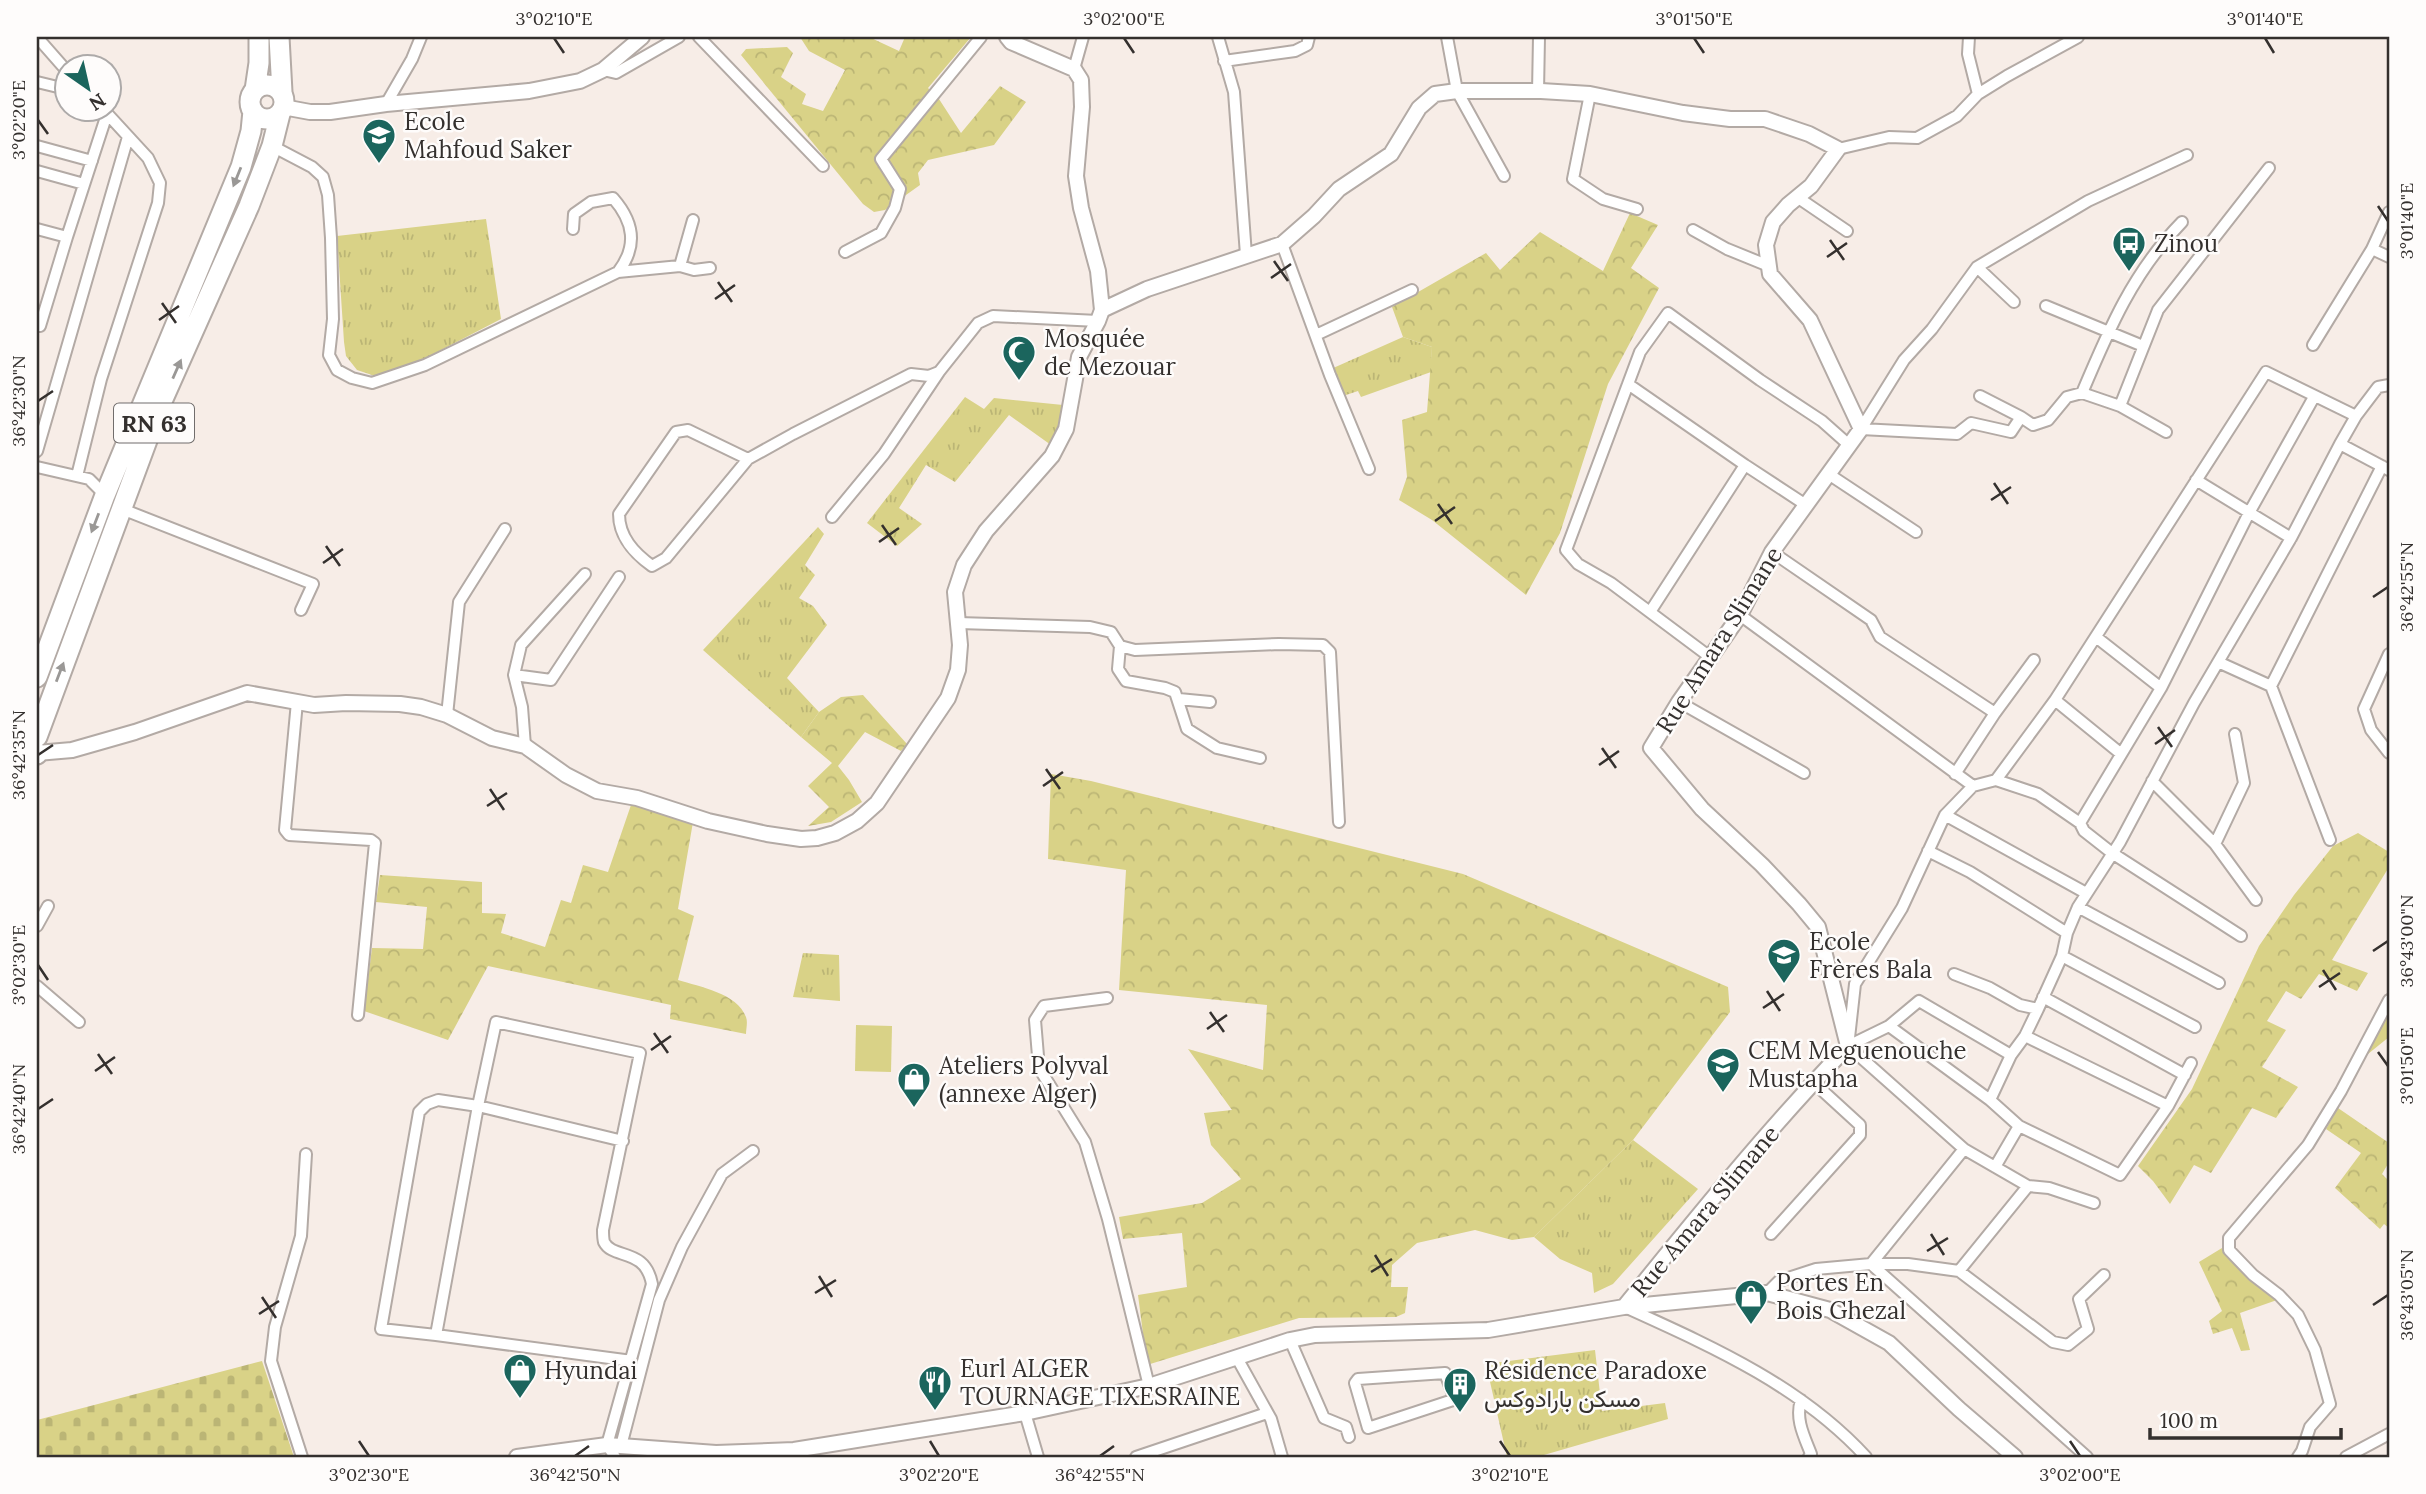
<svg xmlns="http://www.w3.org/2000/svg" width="2426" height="1494" font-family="Lora,Vazirmatn,serif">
<defs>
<pattern id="grass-tufts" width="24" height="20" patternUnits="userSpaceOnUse" patternTransform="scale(1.75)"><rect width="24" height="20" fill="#d9d287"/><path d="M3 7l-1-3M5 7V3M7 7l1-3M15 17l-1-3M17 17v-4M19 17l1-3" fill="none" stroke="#bbb575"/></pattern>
<pattern id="forest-crowns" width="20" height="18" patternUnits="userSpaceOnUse" patternTransform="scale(1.75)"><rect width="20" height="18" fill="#d9d287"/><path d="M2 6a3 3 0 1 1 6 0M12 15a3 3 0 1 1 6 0" fill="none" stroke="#bbb575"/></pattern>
<pattern id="cemetery-stones" width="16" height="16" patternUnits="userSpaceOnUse" patternTransform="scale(1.75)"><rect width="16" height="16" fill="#d9d287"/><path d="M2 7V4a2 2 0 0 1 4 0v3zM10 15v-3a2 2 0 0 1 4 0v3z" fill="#bbb575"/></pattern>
</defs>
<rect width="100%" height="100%" fill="#f7ede7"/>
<path fill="url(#grass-tufts)" d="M486,219L501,319L418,362L375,376L357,370L346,356L344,342L337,236Z
M1403,337L1432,347L1431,372L1361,397L1358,391L1343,396L1331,369Z
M965,397L984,409L994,398L1063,405L1060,426L1051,445L1009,415L955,482L926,465L899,508L922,524L897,546L867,523Z
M818,527L824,534L805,565L815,575L799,598L813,606L827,625L787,678L819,712L801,737L703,650Z
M803,953L839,955L840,1001L793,997Z
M1633,1140L1698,1189L1613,1284L1594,1293L1592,1273L1560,1259L1534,1237Z
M1595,1350L1602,1411L1665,1403L1668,1419L1537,1457H1507L1486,1364Z"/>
<path fill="url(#forest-crowns)" d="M800,37H869L899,51L905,37H971L928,88L939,99L961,133L1000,86L1026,102L994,145L928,160L918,173L920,185L885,210L874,212L863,204L741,55L746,49L787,47L793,53L781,77L806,94L802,104L823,111L845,70L809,51Z
M1630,213L1658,225L1631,268L1659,288L1608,384L1560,533L1526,595L1432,520L1399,500L1407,477L1402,420L1427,412L1432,347L1403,337L1392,307L1486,253L1500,270L1540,232L1603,271Z
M863,695L907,744L901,751L865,732L838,766L849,780L862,802L831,822L808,826L829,807L808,786L832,763L801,737L819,712L841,697Z
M1051,774L1091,781L1463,874L1728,987L1730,1012L1633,1140L1534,1237L1512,1240L1475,1230L1417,1243L1392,1265L1391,1287H1408L1405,1313L1396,1317L1299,1318L1147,1365L1138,1295L1187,1287L1182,1233L1123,1239L1119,1217L1202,1203L1241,1179L1211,1145L1204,1113L1232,1110L1188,1049L1263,1070L1267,1005L1119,990L1126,870L1048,859Z
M631,805L693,822L678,909L694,916L678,980C700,987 737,993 746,1017C748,1022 746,1029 746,1034L670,1019L671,1005L488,966L448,1040L364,1011L372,948L423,949L427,907L376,902L380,875L482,882V913L506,914L501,933L545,947L561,900L571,903L583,865L608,872Z
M2358,833L2389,852V867L2332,960L2368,973L2357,991L2319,974L2301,999L2286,991L2267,1021L2286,1030L2262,1067L2298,1087L2276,1118L2252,1108L2211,1173L2194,1165L2170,1204L2153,1181L2138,1166L2192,1089L2259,946L2294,895L2333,846Z
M2389,1003V1037L2368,1054L2364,1050Z
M2338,1108L2389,1143V1162L2382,1174L2389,1181V1228L2384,1224L2380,1229L2335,1188L2361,1153L2326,1129Z
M2222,1248L2231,1261L2277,1300L2240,1313L2250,1350L2241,1351L2232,1328L2213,1334L2209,1321L2222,1311L2199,1262Z"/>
<path fill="url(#cemetery-stones)" d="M262,1361L294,1457H37V1420Z"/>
<path fill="#d9d287" d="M856,1025L892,1026L891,1072L855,1071Z"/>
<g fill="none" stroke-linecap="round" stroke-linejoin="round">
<defs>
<path id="street" d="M37,37L66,70
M699,37L823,166
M1218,37L1234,92L1246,255
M1447,37L1457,91L1504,176
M1969,37L1968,54L1978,94
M1224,61L1295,51L1307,45L1309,37
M1074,69L1083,37
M603,70L616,73L679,37
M37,82L66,89
M1538,92L1539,37
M1590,94L1573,179L1603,199L1637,209
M386,104L412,59L421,37
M37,146L92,161
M272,146L312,167L323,177L328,195L331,238L333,319L329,355L337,370L352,378L372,383L425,365L618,272C638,246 634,222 613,198L591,202L574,214L573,229
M1838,149L1889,137L1917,138L1957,116L1978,94L2007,76L2078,37
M37,171L84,184
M1797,197L1847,231
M37,229L67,237L107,114
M1693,230L1727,249L1769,266
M1282,244L1330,375L1369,469
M2372,249L2389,257
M845,252L881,233L895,208L900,189L881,159L981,37
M680,266L694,270L710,268
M1977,267L2014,302
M618,272L680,266L693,220
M2046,306L2143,346
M37,325L40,326L67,237
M1316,335L1412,290
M2313,345L2372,249L2389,212
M1628,384L1745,465
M2082,393C2109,329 2133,272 2182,222
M1980,396L2021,417
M2120,406L2158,310L2269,168
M2166,432L2120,406L2082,393L2067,397L2048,420L2033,425L2021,417L2011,432L1971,423L1957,434L1861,429L1904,360L1932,329L1977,267L2088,201L2187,155
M2340,444L2356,416L2378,387L2389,385
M37,451L128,137
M748,459L688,430L676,432L619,514C619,537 634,553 652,566L666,558L748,459L793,434L911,374L929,376L939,372L978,323L993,316L1098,321
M37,467L89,479L105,495
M1830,475L1916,532
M77,476L101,379L158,203L160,183L148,158L102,108
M2196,480L2291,538
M122,509L313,584L301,610
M832,517L884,454L939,372
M1772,552L1871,620L1880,637L1995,713L1955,774
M1650,612L1745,465L1806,505
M1740,615L1973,786
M958,623L1090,627L1111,632L1120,646L1135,650L1279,644L1323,645L1330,652L1339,822
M2096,637L2161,688
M1120,646L1118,669L1126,681L1165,688L1175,692L1187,729L1217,748L1260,758
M2389,654L2364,709L2371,730L2389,753
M1710,657L1611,583L1578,564L1566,550L1640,352L1668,313L1760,380L1822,421L1849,445
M2218,662L2271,686
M514,675L551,680L619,577
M1179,699L1210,702
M2055,700L2120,753
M297,702L285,830L289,835L371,840L375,843L358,1015
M1679,702L1804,773
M1995,713L2034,660
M447,715L459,602L505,529
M525,746L522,707L514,675L521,645L585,574
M1996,780L2038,794L2080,823L2084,831L2112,853L2241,936
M2152,781L2215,844L2256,900
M1945,815L2086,893
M2080,823L2161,688L2249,513L2314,397
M2330,840L2271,686L2382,466
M2215,844L2244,783L2235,734
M1928,851L1970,872L2067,933
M2078,907L2219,983
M37,926L48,906
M2062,956L2195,1027
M1954,974L1990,988L2020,1005L2038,1009
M37,986L79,1022
M2043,997L2185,1075
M1107,998L1044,1006L1035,1020L1039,1068L1085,1142L1108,1219L1149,1386
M1889,1026L1990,1100L2019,1126L2120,1175L2168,1106L2191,1063
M2025,1036L2168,1106
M1849,1038L1855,984L1902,908L1945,815L1973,786L1996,780L2055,700L2266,372L2356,416
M1848,1046L1964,1149L2028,1186L2049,1188L2094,1203
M1848,1046L1889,1026L1919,1001L2011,1055
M1990,1100L2011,1055L2025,1036L2038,1009L2062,956L2067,933L2078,907L2120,842L2194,703L2291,538L2340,444L2389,470
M1964,1149L1871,1264L2087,1457
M1995,1167L2019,1126
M1771,1234L1860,1135V1125L1813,1082
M1959,1271L2028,1186
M1767,1293L1779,1281L1816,1269L1871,1264H1908L1959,1271L2053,1342L2068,1345L2088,1329L2079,1299L2104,1275
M1627,1308C1713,1347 1801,1386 1866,1457
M436,1335L381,1329L419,1112L427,1104L438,1100L478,1106L623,1141
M1290,1340L1324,1418L1346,1427L1349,1437
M1237,1358L1271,1419L1282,1457
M1445,1373L1454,1397L1453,1400L1368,1428L1355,1383L1358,1379Z
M1801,1400C1795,1419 1804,1436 1811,1454L1809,1457
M1025,1413L1038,1457
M621,1446L659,1300L682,1247L722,1174L753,1151
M302,1457L271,1361L275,1327L301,1236L306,1154
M615,1457L607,1445L652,1284C645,1247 613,1260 604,1242C603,1238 603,1234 603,1230L640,1053L496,1022L478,1106L436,1335L632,1361
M1136,1457L1267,1413
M2298,1457L2302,1451L2310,1427L2330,1404L2315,1350L2298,1315L2279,1295L2253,1275L2229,1250V1238L2308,1145L2341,1091L2389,1000
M2346,1457L2389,1434"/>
<path id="secondary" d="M1007,37L1011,42L1074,69L1081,80L1082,107L1076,176L1081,208L1098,271L1102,310
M283,107L310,112H330L386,104L529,91L580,81L603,70L642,37
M37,753L72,750L135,732L247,693L314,705L346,703L400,704L421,707L447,715L492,738L525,746L566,775L597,791L637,798L708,821L767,834L801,839L817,838L835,833L857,821L877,803L948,698L958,670L960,645L955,592L964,565L986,531L1052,456L1066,429L1079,357L1098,321L1102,310L1147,289L1282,244L1314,216L1339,189L1391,154L1419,108L1435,94L1457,91H1541L1590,94L1683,113L1730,119H1765L1809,134L1838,149L1811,186L1788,205L1773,222L1766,245L1770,274L1810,320L1861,429L1772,552L1740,615L1679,702L1651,748L1702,809L1762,865L1799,904L1818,927L1848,1046C1769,1128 1696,1218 1624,1307
M517,1457L607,1445L716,1453L794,1450L1025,1413L1149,1386L1290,1340L1315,1335L1488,1330L1624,1307L1767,1293L1830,1310L1889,1343L1959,1409L2015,1457"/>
<path id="highway" d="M279,37L282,92
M250 102a17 17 0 1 1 34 0a17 17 0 1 1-34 0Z
M255,90L259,63V37
M37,677L105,495L241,167L251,131L253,111
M37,737L159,408L249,206L272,146L280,114
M37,753V754"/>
</defs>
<use href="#street" stroke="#b3aaa5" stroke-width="14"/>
<use href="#secondary" stroke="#b3aaa5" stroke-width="18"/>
<use href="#highway" stroke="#b3aaa5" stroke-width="23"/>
<use href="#street" stroke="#fff" stroke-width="10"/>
<use href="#secondary" stroke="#fff" stroke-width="14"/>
<use href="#highway" stroke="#fff" stroke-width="19"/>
</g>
<defs><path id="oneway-solid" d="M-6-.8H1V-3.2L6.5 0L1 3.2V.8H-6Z" transform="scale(1.75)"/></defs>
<g fill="#9a9896">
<use href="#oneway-solid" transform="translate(237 177) rotate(112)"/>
<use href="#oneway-solid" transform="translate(177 369) rotate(-66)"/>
<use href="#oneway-solid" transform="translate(95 523) rotate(111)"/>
<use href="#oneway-solid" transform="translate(60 672) rotate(-69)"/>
</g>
<path fill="none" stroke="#34302e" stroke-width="2.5" d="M554,38L564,53M1124,38L1134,53M1694,38L1704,53M2265,38L2274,53M38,120L48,134M2378,206L2388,221M1830,240L1844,260M1827,257L1847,243M1274,261L1288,281M1271,278L1291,264M718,282L732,302M715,299L735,285M162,303L176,323M159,320L179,306M38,401L53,391M1994,483L2008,504M1991,500L2011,487M1438,504L1452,524M1435,521L1455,507M882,525L896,545M879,542L899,528M326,546L340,566M323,563L343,549M2373,597L2388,587M2158,727L2172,747M2155,744L2175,730M1602,748L1616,768M38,755L53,745M1599,765L1619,751M1046,769L1060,789M1043,786L1063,772M490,789L504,810M487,806L507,793M2373,951L2388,941M38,965L48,980M2323,970L2336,990M2319,987L2340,973M1767,991L1780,1011M1763,1008L1784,994M1210,1012L1224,1032M1207,1029L1227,1015M654,1033L668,1053M651,1050L671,1036M2378,1052L2388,1066M98,1054L112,1074M95,1071L115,1057M38,1109L53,1099M1931,1234L1944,1255M1927,1251L1948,1238M1375,1255L1388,1276M1371,1272L1392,1259M819,1276L832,1297M815,1293L836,1280M262,1297L276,1318M2373,1305L2388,1295M259,1314L279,1301M359,1441L369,1456M930,1441L939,1456M1500,1441L1510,1456M2070,1441L2080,1456M575,1456L589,1446M1100,1456L1114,1446"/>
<defs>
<symbol id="school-pin" viewBox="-11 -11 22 30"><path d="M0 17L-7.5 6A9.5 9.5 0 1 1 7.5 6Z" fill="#1b655d" stroke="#fefcfb"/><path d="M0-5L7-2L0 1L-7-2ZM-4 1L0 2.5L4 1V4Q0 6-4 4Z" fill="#fff"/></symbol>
<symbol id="bus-pin" viewBox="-11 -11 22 30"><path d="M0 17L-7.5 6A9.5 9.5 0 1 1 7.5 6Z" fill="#1b655d" stroke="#fefcfb"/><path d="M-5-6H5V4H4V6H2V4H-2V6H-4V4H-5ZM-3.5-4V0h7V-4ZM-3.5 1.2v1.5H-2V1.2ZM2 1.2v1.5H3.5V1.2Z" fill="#fff"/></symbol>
<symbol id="mosque-pin" viewBox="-11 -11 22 30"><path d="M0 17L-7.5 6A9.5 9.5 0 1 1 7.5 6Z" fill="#1b655d" stroke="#fefcfb"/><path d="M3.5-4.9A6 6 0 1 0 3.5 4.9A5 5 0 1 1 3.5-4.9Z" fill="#fff"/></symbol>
<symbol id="shop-pin" viewBox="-11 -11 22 30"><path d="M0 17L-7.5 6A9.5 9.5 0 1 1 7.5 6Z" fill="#1b655d" stroke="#fefcfb"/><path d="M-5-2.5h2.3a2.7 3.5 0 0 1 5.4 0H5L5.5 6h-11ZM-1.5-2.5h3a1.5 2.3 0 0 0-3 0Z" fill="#fff"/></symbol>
<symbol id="restaurant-pin" viewBox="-11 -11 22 30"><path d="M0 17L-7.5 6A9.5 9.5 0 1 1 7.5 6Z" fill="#1b655d" stroke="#fefcfb"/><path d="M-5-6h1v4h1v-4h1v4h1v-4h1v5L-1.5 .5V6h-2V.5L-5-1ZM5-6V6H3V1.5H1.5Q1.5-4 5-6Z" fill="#fff"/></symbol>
<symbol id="building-pin" viewBox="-11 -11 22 30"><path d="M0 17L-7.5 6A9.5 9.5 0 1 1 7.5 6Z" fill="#1b655d" stroke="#fefcfb"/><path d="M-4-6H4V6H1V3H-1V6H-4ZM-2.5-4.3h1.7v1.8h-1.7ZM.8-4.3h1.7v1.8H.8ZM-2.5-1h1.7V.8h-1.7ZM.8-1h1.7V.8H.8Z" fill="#fff"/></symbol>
</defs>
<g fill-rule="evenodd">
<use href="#school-pin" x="360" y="116" width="38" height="52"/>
<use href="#bus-pin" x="2110" y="224" width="38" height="52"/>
<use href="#mosque-pin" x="1000" y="333" width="38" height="52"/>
<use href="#school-pin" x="1765" y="936" width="38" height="52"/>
<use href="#school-pin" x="1704" y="1045" width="38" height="52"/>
<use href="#shop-pin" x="895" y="1060" width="38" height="52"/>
<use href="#shop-pin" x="1732" y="1277" width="38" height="52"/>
<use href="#shop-pin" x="501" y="1351" width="38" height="52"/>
<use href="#restaurant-pin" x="916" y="1363" width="38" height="52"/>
<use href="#building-pin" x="1441" y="1365" width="38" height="52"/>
</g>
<g text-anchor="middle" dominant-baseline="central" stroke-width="5" stroke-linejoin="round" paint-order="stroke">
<rect fill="#fefcfb" stroke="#716d6c" stroke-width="2" x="114" y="403.5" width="80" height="39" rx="5"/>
<g font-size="23" font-weight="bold" fill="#34302e">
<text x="154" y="423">RN 63</text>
</g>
<g font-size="24" fill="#34302e" stroke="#fefcfb" text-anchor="start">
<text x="404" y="121">Ecole<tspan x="404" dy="28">Mahfoud Saker</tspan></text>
<text x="2154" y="243">Zinou</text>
<text x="1044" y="338">Mosquée<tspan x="1044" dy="28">de Mezouar</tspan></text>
<text x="1809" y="941">Ecole<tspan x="1809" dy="28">Frères Bala</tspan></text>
<text x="1748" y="1050">CEM Meguenouche<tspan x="1748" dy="28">Mustapha</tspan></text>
<text x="939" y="1065">Ateliers Polyval<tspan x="939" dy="28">(annexe Alger)</tspan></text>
<text x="1776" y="1282">Portes En<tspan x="1776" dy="28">Bois Ghezal</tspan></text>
<text x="960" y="1368">Eurl ALGER<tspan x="960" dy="28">TOURNAGE TIXESRAINE</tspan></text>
<text x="544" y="1370">Hyundai</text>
<text x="1484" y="1370">Résidence Paradoxe<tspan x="1484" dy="28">مسكن بارادوكس</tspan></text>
</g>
<g font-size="24" fill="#34302e" stroke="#fefcfb">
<text transform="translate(1719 640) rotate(-58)">Rue Amara Slimane</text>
<text transform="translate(1705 1211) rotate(-50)">Rue Amara Slimane</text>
</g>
</g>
<rect width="2426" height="1494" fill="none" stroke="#fefcfb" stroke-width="77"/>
<g transform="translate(88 88) rotate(146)"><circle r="33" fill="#fefcfb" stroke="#adaaa9" stroke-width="2"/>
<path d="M0-5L12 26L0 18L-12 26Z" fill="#1b655d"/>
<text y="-10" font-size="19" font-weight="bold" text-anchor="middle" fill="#34302e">N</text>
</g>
<path d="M2150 1428v10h191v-10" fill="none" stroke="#34302e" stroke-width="3.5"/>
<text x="2160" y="1428" font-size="21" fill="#34302e" stroke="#fefcfb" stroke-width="5" paint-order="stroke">100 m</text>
<rect x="38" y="38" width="2350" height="1418" fill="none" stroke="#34302e" stroke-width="2.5"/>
<g font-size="18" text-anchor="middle" fill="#34302e">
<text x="554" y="25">3°02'10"E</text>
<text x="1124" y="25">3°02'00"E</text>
<text x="1694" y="25">3°01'50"E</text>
<text x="2265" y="25">3°01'40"E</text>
<text transform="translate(19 120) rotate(-90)" y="6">3°02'20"E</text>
<text transform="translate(2407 221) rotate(-90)" y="6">3°01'40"E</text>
<text transform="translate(19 401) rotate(-90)" y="6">36°42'30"N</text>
<text transform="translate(2407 587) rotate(-90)" y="6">36°42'55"N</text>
<text transform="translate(19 755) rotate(-90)" y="6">36°42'35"N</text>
<text transform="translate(2407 941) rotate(-90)" y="6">36°43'00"N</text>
<text transform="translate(19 965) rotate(-90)" y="6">3°02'30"E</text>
<text transform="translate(2407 1066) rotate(-90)" y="6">3°01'50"E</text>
<text transform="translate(19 1109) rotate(-90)" y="6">36°42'40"N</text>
<text transform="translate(2407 1295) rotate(-90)" y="6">36°43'05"N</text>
<text x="369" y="1481">3°02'30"E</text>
<text x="575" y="1481">36°42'50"N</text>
<text x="939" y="1481">3°02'20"E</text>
<text x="1100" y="1481">36°42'55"N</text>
<text x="1510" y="1481">3°02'10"E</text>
<text x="2080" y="1481">3°02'00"E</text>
</g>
</svg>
